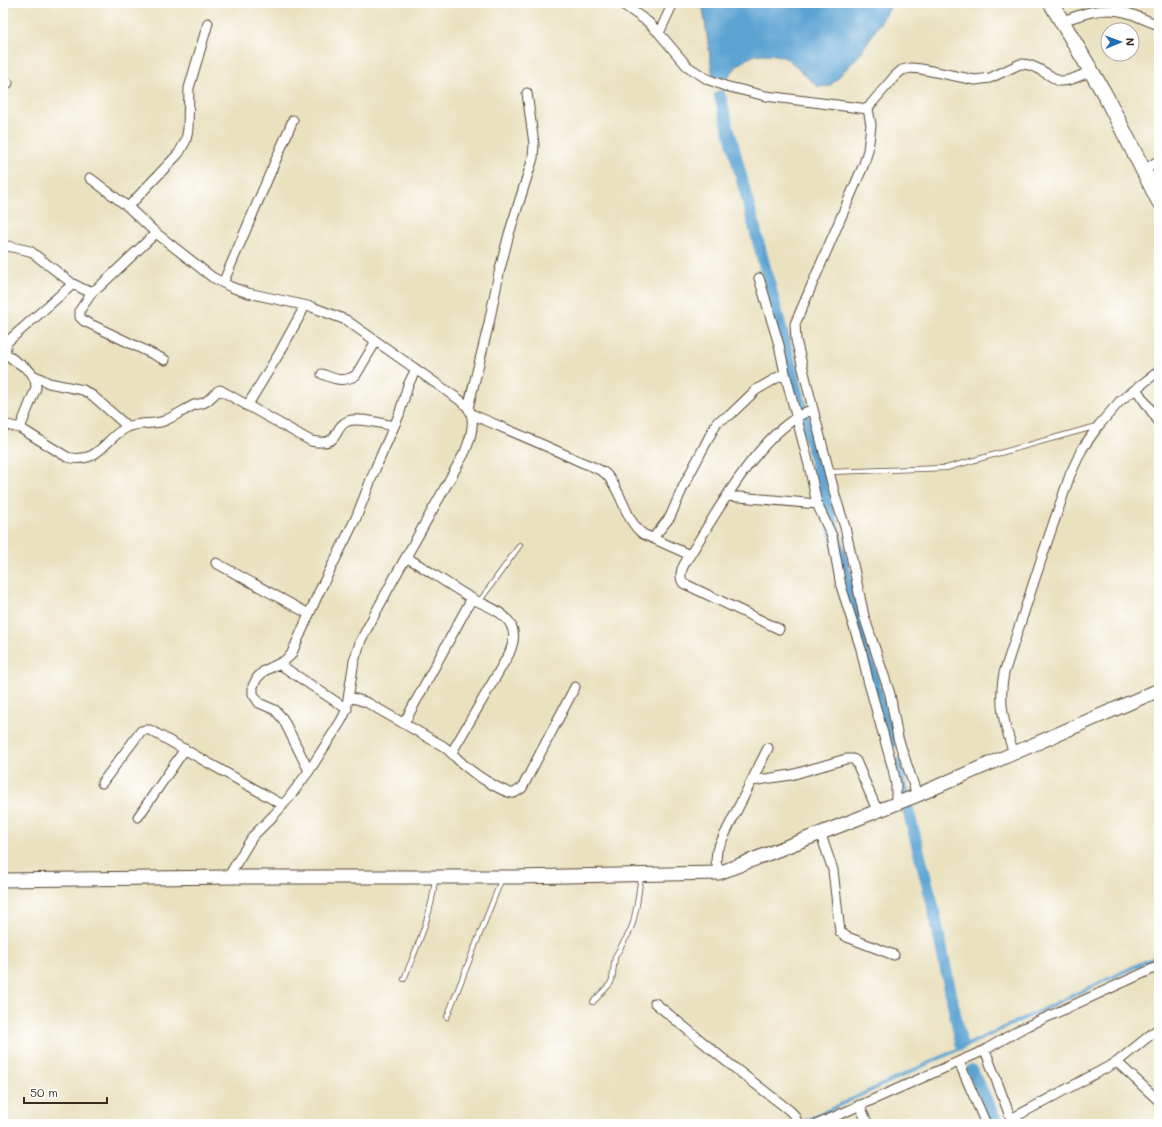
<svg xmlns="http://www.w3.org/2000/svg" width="1162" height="1127" font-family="Mali,sans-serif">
<rect width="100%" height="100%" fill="#fff"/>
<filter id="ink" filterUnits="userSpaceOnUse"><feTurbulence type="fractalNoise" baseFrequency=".025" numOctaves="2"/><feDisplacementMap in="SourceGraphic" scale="8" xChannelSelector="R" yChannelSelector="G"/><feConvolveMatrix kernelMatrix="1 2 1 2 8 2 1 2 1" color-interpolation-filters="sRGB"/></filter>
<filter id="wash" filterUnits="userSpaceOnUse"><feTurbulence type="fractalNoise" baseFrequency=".012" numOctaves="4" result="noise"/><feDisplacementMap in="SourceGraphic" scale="16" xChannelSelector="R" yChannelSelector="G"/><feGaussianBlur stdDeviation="0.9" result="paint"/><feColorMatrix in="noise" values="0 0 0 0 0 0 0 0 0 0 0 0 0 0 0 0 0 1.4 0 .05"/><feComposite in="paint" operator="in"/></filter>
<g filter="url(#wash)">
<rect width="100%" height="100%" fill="#eae1bf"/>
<path fill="#5ca3d2" stroke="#4c6678" d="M688,3H893L860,54L830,86L818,87L788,59L776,55L764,54L755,55L745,60L737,66L723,83L713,78L703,8Z"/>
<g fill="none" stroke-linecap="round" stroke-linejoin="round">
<path stroke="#5ca3d2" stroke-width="3.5" d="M799,1124L1159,955"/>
<path stroke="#5ca3d2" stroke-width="12" d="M720,96L890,744
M896,764L932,902L961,1043
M972,1070L998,1124"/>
</g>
</g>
<g filter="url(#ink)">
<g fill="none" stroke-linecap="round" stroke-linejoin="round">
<defs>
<path id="lane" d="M829,472L946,468L1097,426
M479,602L520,545
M404,979C417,947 432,914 435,879
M593,1002L610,984L612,980L615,957L629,933L633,923L637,904L641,876
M447,1017L502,878"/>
<path id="street" d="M621,3L648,22L659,33L687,66L707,79L725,86L766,96L868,109
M1063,21C1082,14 1103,6 1124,12C1136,15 1147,21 1159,25
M659,33L673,3
M3,87L8,83
M1144,171L1159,160
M90,178L128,207L156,233L212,277L231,287L248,293L312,307L346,320L461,401C463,403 467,406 468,408C477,420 470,440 465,452L392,582L361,640L354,661L346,711L341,721L309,771L288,799L274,815L253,836L228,877
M128,207L179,153L186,140L188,129L189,88L208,23
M3,245L30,251L73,284L85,290L93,291L99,287L156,233
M759,278L779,345L785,373L809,465L817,504L832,536L841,586L861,649L868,680L893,769L896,784V802
M223,283L293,120
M93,291L80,310V317L84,321L165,360
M322,374C334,379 344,383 356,375L376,341
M35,376L49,383L83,390L93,396L128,427
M1136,389L1159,422
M247,406L280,352L305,306
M468,408L489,323L499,273L509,234L533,158L534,144L527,93
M471,414C508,430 545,445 581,462C589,465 600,469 606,474C623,492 624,519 643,534L690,555C719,509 761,429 813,409
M3,424L20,428L67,457C101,465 104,437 128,427C139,422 152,425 164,421C175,416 184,410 194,405C197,404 201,404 203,403C211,400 213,393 220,390L311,441C343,447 331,428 348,421C360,417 382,424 394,426
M20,428L36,388C36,366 17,367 5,352L7,342L73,284
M728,496L817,504
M653,538L670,517L684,485L717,422L730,415L756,390L785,373
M690,555C685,563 677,573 683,583L779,629
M406,557C428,570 449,585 471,598C484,605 504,611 511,625C516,635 513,644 509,654L452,752
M216,563L309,614
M279,664L347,709
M349,697L366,702L443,746C453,753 459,762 469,769C476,775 505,794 514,793C516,792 520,789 522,788L575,687
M404,723L472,598
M1014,753C1004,725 998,703 1004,673L1044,551L1070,475L1082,449L1099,425L1120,401L1159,371
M309,771L283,719L275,710L259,703L253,694V686L257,678L264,671L284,661L291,655L319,592L356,518L376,467L399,415L408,385L416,369
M752,781L791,775L846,759H853L856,761L877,810
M102,783L141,731L145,730H150L283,805
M917,795L898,738L890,694L864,616L845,527L836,499L813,409L796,340L795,324L864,164L868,150L871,125L868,109L871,104L895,76L902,70L911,68L921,69L975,80L990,78L1020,64C1033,63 1048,75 1059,81C1070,82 1081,75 1091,71
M138,817L185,749
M820,832L833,870L840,932L847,937L894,955
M719,873L716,861L717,850L768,748
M655,1003L727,1062L789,1110L794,1115L798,1124
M985,1050L1013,1124
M959,1062L986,1124
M1117,1062L1159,1101
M859,1105L868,1124
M1011,1119L1117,1062L1159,1028
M818,1124L985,1050L1021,1029L1159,966"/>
<path id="secondary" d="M3,880L228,877H516L719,873L913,797L1159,690"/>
<path id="primary" d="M1051,3L1104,93L1159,201"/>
</defs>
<use href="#lane" stroke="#554536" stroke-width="6"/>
<use href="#street" stroke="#554536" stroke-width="11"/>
<use href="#secondary" stroke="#554536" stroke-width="15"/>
<use href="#primary" stroke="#554536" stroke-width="17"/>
<use href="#lane" stroke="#fff" stroke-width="4.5"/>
<use href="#street" stroke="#fff" stroke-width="9"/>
<use href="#secondary" stroke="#fff" stroke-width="13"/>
<use href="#primary" stroke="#fff" stroke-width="15"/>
</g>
</g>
<rect width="1162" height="1127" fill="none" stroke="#fff" stroke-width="16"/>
<g transform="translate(1120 42) rotate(89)"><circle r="19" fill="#ffffff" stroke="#b1aaa5"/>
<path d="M0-3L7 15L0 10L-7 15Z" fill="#1f6fb2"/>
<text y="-6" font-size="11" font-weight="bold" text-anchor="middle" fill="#3b2a1e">N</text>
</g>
<path d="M24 1097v6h83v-6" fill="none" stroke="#3b2a1e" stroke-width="2"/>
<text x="30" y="1097" font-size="12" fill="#3b2a1e" stroke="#ffffff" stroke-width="3" paint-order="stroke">50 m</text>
</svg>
